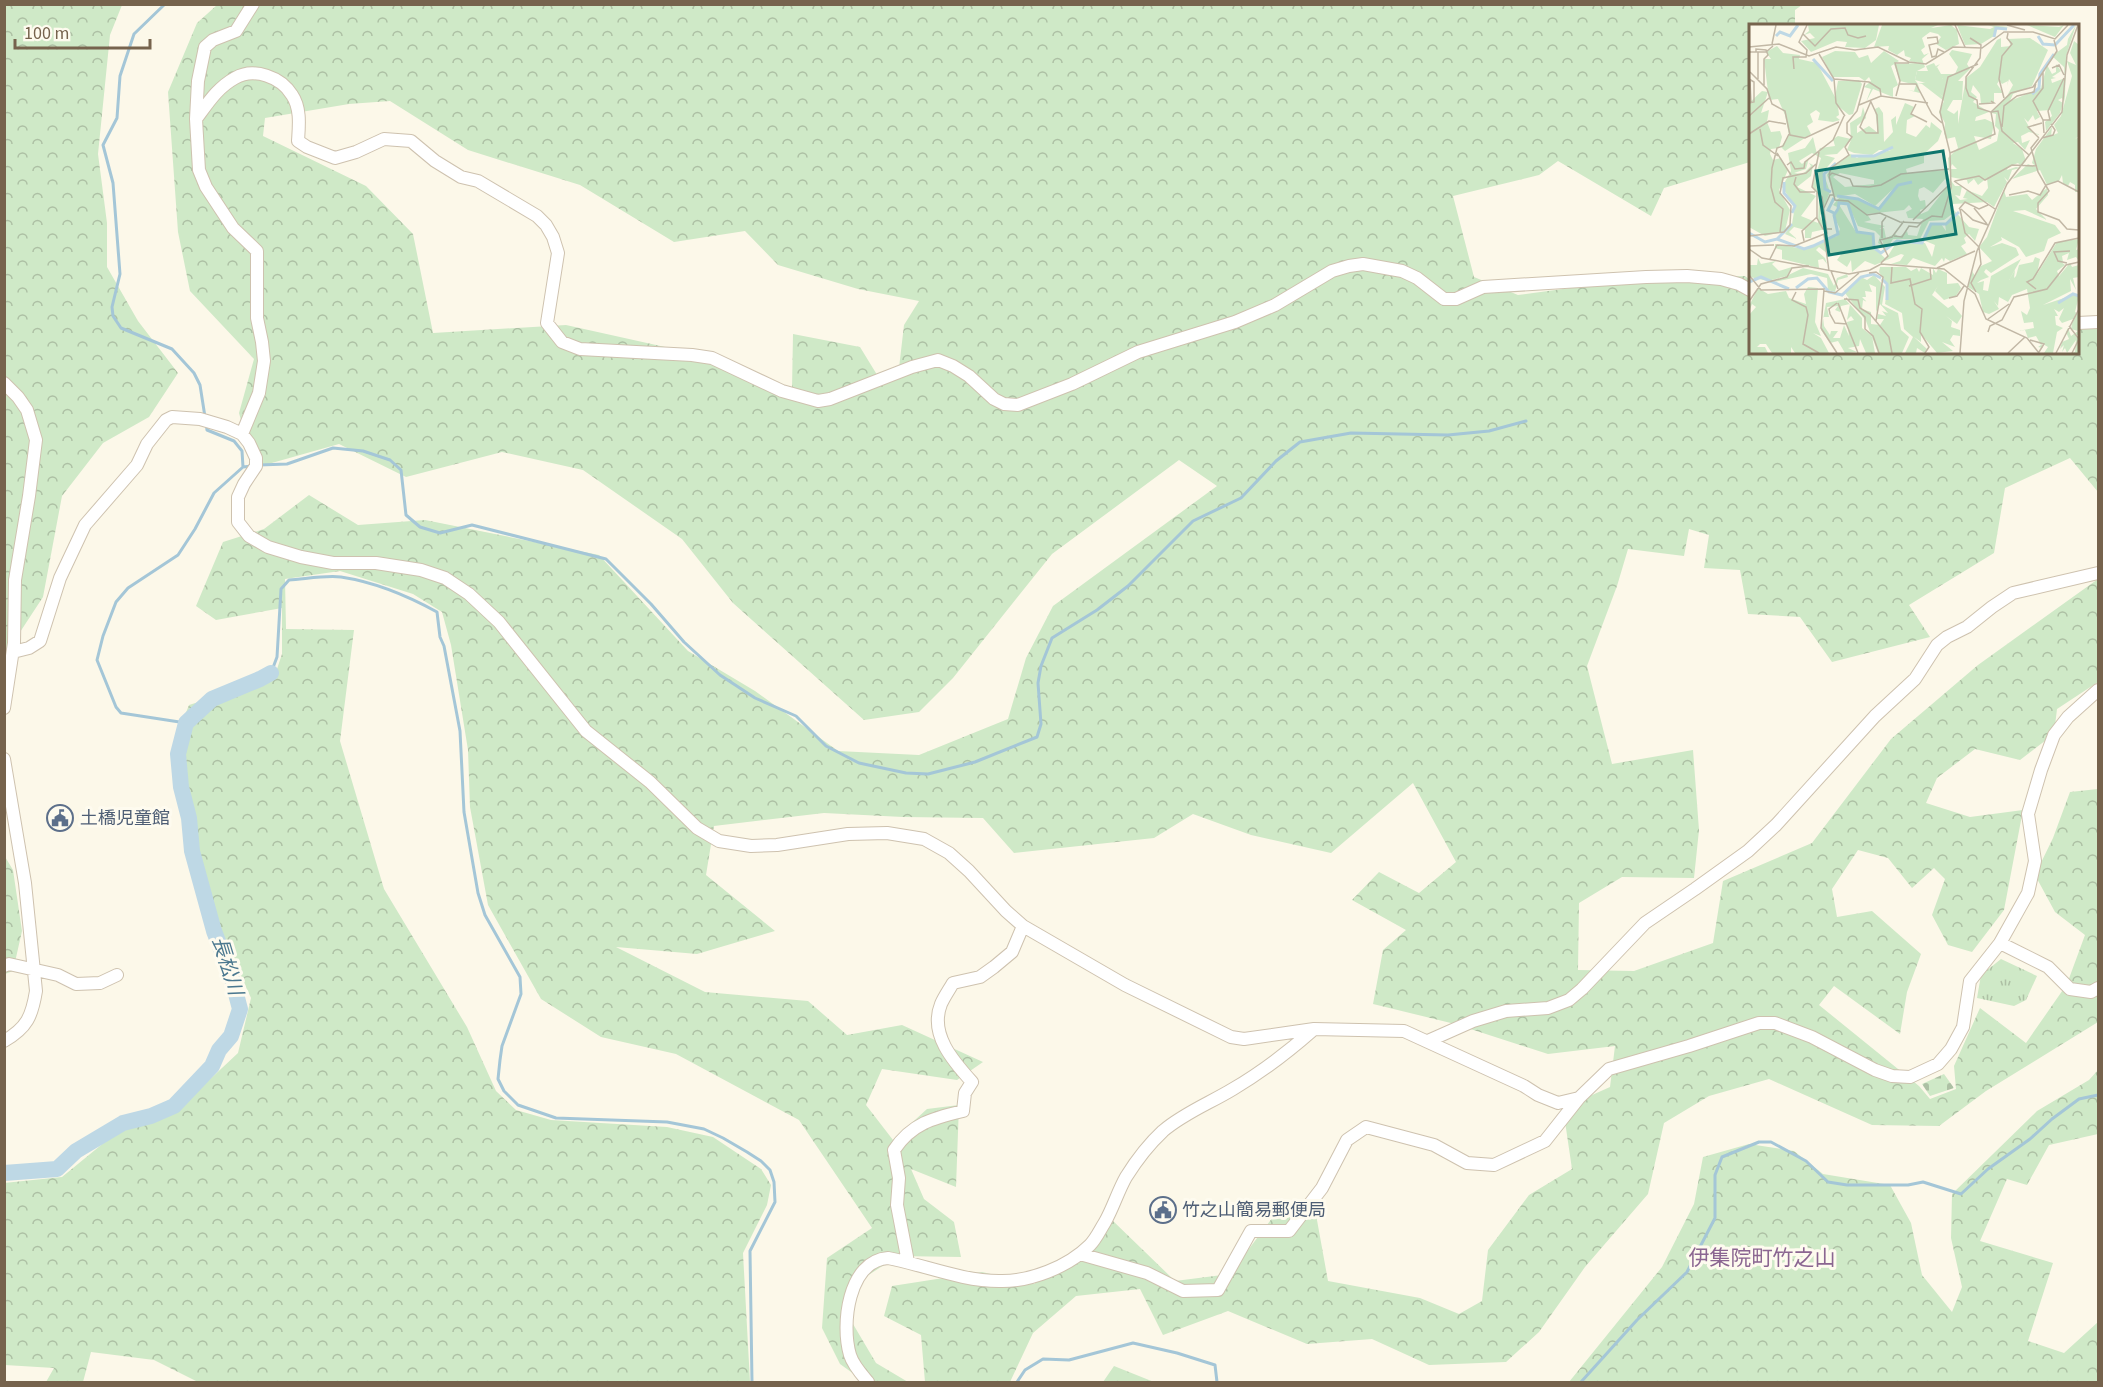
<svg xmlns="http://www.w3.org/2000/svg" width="2103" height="1387" font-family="'Source Sans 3','Noto Sans JP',sans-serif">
<defs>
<pattern id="grass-tufts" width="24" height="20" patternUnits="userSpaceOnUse" patternTransform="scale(1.5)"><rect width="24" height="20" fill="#cfe9c7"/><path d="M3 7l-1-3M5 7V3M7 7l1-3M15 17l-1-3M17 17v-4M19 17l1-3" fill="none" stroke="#adc0a4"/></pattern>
<pattern id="forest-crowns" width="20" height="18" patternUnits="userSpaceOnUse" patternTransform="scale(1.5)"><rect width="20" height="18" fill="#cfe9c7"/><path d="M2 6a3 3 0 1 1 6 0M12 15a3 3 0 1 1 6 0" fill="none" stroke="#adc0a4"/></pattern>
<pattern id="cemetery-stones" width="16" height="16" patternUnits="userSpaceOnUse" patternTransform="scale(1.5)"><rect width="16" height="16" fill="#cfe9c7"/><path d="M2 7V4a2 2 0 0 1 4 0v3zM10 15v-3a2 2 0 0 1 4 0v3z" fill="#adc0a4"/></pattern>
</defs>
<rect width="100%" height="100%" fill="#fcf8e9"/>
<path fill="url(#grass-tufts)" d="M2001,959L2037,976L2026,1000L2014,1006L1977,998L1981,975Z"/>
<path fill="url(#forest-crowns)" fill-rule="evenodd" d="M5,5H122L110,35L98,154L107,223V267L138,321L178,373L149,417L103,443L62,496L43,597L5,655Z
M217,5H1802L1795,10V25L1750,26V162L1664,188L1651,216L1558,161L1539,175L1453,196L1474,277L1518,295L1629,280L1745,276L1750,280V352H2078V317L2098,318V492L2070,458L2005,488L1994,553L1909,605L1930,637L1832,662L1800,617L1748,614L1740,570L1704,568L1709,535L1689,529L1684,556L1628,549L1617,586L1587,666L1612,764L1693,750L1699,830L1694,878L1622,877L1579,903L1578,970L1634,971L1713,943L1723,881L1812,843L1891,739L1978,665L2098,579V682L2057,709L2054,734L2020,760L1975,749L1937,778L1926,803L1970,817L2023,810L2004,910L1972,952L1948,945L1932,915L1945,879L1934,868L1912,888L1888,858L1858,850L1832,889L1837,917L1872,911L1921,954L1907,992L1900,1034L1834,986L1819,1005L1919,1086L1930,1099L1956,1089L1954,1066L1980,1008L2026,1043L2067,984L2085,935L2055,912L2035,875L2053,838L2070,792L2098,789V1022L1986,1091L1939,1126L1872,1125L1769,1079L1709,1096L1664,1123L1648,1194L1585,1267L1539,1332L1506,1362L1429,1365L1372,1339L1307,1344L1228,1311L1163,1335L1140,1289L1076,1296L1033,1333L1010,1382H925L921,1335L884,1316L892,1286L982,1272L1034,1284L1095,1241L1112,1220L1175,1281L1230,1274L1273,1217L1315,1209L1328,1281L1420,1298L1459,1314L1482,1301L1488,1250L1529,1195L1572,1169L1563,1108L1610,1087L1615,1046L1548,1054L1455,1024L1373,1004L1383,950L1406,930L1352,900L1379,872L1419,893L1456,862L1413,783L1331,853L1251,835L1193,814L1154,838L1014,853L983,818L903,817L824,813L714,826L706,875L775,931L697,954L616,947L705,992L808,1001L847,1035L902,1025L983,1062L957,1080L882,1069L866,1105L893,1140L927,1109L959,1105L956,1187L911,1169L924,1199L954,1222L961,1257L898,1256L853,1285V1324L876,1363L908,1382H865L840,1364L822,1328L827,1258L872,1228L799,1120L676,1054L601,1037L541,999L488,905L470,807L468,750L451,645L442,612L413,594L340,571L285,579L286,629L354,630L340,741L384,889L467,1027L496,1091L516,1110L551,1120L667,1127L713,1137L761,1169L771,1185L767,1205L743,1253L750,1382H198L154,1360L91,1352L83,1382H46L54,1368L5,1365L4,1183L62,1177L117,1132L175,1112L238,1053L251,998L206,900L173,745L189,705L274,678L282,654V608L216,620L196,606L223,542L264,529L309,495L358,525L425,520L599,555L688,651L755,691L838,751L919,755L1008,719L1026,658L1053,606L1217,486L1179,460L1052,554L953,678L919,712L864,720L733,603L682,539L583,470L502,452L406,477L339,444L254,468L239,413L254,359L190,291L178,232L168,92L197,23ZM390,101L468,150L580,185L674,242L745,231L778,265L858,289L919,301L904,325L899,368L879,378L860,347L793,334L792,389L728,361L566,325L433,333L413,234L366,186L263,136L265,118L349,104Z
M4,855L13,870L22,931L13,971L5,974Z
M2098,1070V1134L2049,1145L2027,1185L2007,1179L1980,1241L2053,1263L2028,1341L2064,1353L2098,1322V1382H1569L1662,1267L1694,1204L1703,1157L1749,1144L1794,1151L1823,1174L1890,1185L1911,1223L1922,1275L1952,1312L1962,1287L1951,1238L1952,1194L2037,1111L2089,1080Z
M1114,1366L1154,1382H1103Z"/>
<path fill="url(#cemetery-stones)" d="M1944,1074L1954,1088L1930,1096L1922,1084Z"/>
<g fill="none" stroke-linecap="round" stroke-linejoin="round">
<path stroke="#a4c6d7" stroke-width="3" d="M165,4L134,34L120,76L117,118L103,145L113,183L120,274L112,307L113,316L121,328L172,349L194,373L200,385L205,417
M259,465L287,464L333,448L363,451L390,460L401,470L406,515L420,527L440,533L472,525L606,559L651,604L684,642L720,675L755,698L796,716L826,746L859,763L906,773L928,774L975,762L1037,737L1041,724L1038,683L1041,666L1052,638L1097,610L1128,586L1193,521L1241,498L1276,461L1300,442L1351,433L1448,435L1489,431L1526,421
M243,467L252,466
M271,673L277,657L281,589L289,580C305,579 326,575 341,577C374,582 408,596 437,612L440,637L444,646L460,731L464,812L478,893L485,915L520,977L521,994L502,1046L500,1060L498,1079L504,1091L518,1105L556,1118L667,1122L704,1129L723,1138L747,1152L761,1161L770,1170L774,1182L775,1202L750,1251L752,1382
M186,723L121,713L116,707L97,660L103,636L116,602L128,588L178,555L195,529L214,493L243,467L242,451L234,441L207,430L206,423
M1017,1382L1025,1370L1043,1359L1069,1360L1133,1343L1177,1353L1215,1365L1217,1382
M1581,1382L1637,1320L1687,1272L1715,1218V1175L1722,1157L1759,1142H1771L1806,1161L1828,1182L1847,1185H1908L1923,1182L1961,1194L1988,1169L2030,1139L2052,1119L2079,1099L2098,1095"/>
<path stroke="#bed8e5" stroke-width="16" d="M4,1173L57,1169L76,1151L123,1123L151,1116L174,1106L212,1066L219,1050L231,1036L240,1009L231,975L214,931L192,851L189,818L181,787L178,754L186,723L212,699L260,679L271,673"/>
<defs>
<path id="minor" d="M196,119C208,103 217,88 235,78C254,67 281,77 292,95C301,108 299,126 298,141L307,147L335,158L356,152L384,139L411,141L435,161L461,177L478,181L537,216L546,225L553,237L558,253L547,323L562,342L580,349L692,355L712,358L782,391L818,401L830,399L912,367L938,360L953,366L969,376L994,399L1004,404L1018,405L1072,384L1138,352L1235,322L1275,305L1332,271L1349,266L1363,264L1402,271L1417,278L1444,299H1456L1483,287L1646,277L1687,276L1721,279L1739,284L1750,290
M2078,323L2098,322
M4,383L18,397L27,410L36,440L29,496L15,580L14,643L4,708
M242,434L259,393L264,361L262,342L257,318V251L233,228L206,187L199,170L196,119L198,81L205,47L213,40L236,31L253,4
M13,652L29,648L40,641L60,578L85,525L137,465L147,444L166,420L172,417L200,419L227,427L242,434L249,443L256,458V466L244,484L238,497V522L249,536L268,547L301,557L333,563H376L421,570L445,578L469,594L499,622L586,731L650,782L697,828L719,841L751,846L777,845L848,834L887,833L924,839L949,853L969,871L1006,911L1023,926L1125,985L1231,1037L1244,1039L1314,1029L1404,1031L1524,1086L1538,1095L1558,1103L1579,1098L1609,1069L1689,1046L1759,1023H1775L1812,1037L1875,1070L1892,1076L1910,1077L1938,1064L1951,1049L1963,1027L1970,981L2000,943L2028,893L2035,861L2028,814L2041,770L2054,735L2068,717L2098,690
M4,759L25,883L36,991C32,1016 27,1028 4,1041
M2000,943L2048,967L2070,989L2091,992L2098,988
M4,966L9,964L58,975L76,984L100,983L117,975
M1428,1041L1473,1021L1506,1011L1548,1008L1569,1000L1582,989L1645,923L1695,889L1748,851L1776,825L1875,716L1915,679L1937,645L1947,637L1967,627L1992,607L2013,593L2098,573
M1080,1254L1147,1273L1183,1291L1218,1290L1251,1231H1289L1322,1188L1347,1140L1366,1127L1434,1145L1467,1163L1494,1165L1545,1141L1579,1098
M908,1262L897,1205L899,1178L894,1150C912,1123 934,1118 963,1111L965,1093L972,1082C953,1061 929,1034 941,1004C944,997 949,990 953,983L980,977L994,967L1012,952L1023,926
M868,1382C862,1375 853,1365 850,1355C841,1325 848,1261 888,1258C924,1265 962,1281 999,1281C1030,1282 1068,1267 1090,1245C1096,1239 1100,1230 1105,1222C1113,1208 1118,1191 1126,1177C1136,1161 1149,1144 1163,1131C1184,1113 1210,1103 1233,1089C1262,1072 1288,1052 1313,1030"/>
</defs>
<use href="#minor" stroke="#cec2af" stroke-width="14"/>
<use href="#minor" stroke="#fff" stroke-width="12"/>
</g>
<defs>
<symbol id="civic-ring" viewBox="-11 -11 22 22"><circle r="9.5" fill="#fefbef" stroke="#5c6f8a" stroke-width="1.5"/><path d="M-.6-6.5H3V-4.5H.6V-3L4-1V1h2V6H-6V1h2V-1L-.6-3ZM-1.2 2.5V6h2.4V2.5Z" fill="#5c6f8a"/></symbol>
</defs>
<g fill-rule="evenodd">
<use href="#civic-ring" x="45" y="803" width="30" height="30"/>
<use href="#civic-ring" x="1148" y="1195" width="30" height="30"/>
</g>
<g text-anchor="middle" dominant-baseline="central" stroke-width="6" stroke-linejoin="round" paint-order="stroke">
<g font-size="18" fill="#4e5e75" stroke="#fefbef" text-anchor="start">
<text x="80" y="818">土橋児童館</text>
<text x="1182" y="1210">竹之山簡易郵便局</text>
</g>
<g font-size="20" font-style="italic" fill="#4b788f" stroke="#fefbef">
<text transform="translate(227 966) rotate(73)">長松川</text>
</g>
<g font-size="21" fill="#8b6691" stroke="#fefbef">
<text x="1762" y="1258">伊集院町竹之山</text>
</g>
</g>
<g transform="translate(1749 24)">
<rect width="330" height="330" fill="#fcf8e9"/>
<path d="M185,39L194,55V73L177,59L166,56L168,47H179L177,42Z" fill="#cfe9c7"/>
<path d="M59,1H130L127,16L116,24L96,23L98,18L88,17L62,28L52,17L66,14L61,9L55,11L60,7ZM133,1H189L182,4L202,1L208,6L210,20L197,26L187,20L192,13L189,10L181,8L173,14L176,23L172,26L175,31L180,29L173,35L176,43L168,47L166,56L169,60L178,58L194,73V55L188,48L187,42L191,40L188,43L192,50H206L209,43L200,30L203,26L223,30L218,40L221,45L209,57H214L213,76H204L198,86L205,90L209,86V100L217,54L231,43L248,16L252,14V23L262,22L259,15L281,14L299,26L283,62L264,70L261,77L292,64L298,41L303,50L307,48V40L312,47L303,53L307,54L302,55L303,59L316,54L315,43L303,32L318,21L319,15L327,1L317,32L316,73L315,78L313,74L309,76L314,79L311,89L297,107L296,98L303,92L301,86L288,87L291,93L286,96L284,91L279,98L275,94L283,108L292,111L280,108L272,112L273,119L281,116L276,126L269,118L264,119L273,125L277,137L272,142L269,139L259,143L258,146L267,143L271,144L263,146L259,157L255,153L258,158L245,183L238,178L204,180V185L220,203L230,205L226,217L220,210L215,214L217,219L212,222L218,230L201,237L196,234L195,238L193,234L186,242L164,234L158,241L142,240L151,237L155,231L152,230L126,241L116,237L103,248L102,236L98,243L88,236L93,229L79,230L70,223L67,226L76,234L78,240L74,235L69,236L70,244L33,235V226L26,224V220L55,225L88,212L91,205L84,190L90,184L84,181L90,174L108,175L129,184L144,165L126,182L106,170L86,173L78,151L82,143L101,130L108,134L111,132L125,131L142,126H130L123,131L105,129L98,126L102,116L88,130L75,131L86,134L74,148L81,168L71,192L77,205L63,208L62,214H56V206L45,203L40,208L48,215L36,210L43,200L46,182L33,163L42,147L39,129L56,124L64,113L68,130L71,124L86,122L84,115L89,112L102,115L101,99L112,92L114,83L117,94L108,102V109L120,102L129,109L126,85L130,83L134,89L135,118L144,108L142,96L147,92V101L156,79L165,83L162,89L166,92L158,96L157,109L167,113L177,101L181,104L182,98L193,107L189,117L175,130V139L157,145L158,149L198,146L200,154L206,162H213L211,172L206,171L211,176L219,175L214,174L218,166L233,172L239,164L238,154L229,161L225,155L219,160L218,156L201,153L202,145H208L203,140L200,148L199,134L209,124L206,113L197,115L195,109L196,99L190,88L195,77L173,60H169L171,69L159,66L165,67L167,61L151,57L145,40L171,39L160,37L162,34L156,32L155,26L148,31L139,26L140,22L125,23ZM260,55L264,61L258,72L242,89L247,90L246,102L250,106L248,117L230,126L225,112L242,115L245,99L236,95L226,97L227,93L240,88L224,78L228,73L222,68L224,61L231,70L232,80L245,78V69H254L248,60L250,57L253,60L259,57L258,62ZM63,129L72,134L63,163L70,173L69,199L52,192L67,172L48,163L62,152L64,141L60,139L62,142L54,150L45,149L57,145L60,134L53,140L50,137ZM91,149L125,156V160L96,163L84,153ZM196,155L200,160L179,187L172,190L171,186L177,184L176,176L171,177L169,172L170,165L175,163L184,169ZM89,179L99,180L109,202L126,207L131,212L129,219L138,225L144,215H171L180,197L195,196L206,188L196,200L197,207L192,200H181L174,216L186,221L183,233L176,219H147L137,235L125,224V211L107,208ZM160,181L163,185L157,188L159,194L174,195L168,212L159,211L158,207L150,213L146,210L133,216L135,222L131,216L137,214L135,204L130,205L136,202L115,198L122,196L118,190L155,186ZM208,1L241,5L245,3L239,1L260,3L247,5L245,12L232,20L216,21ZM278,1L310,3L315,1L306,13ZM325,17L330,21V112L326,115L330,113V168H326V161L321,158L319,162L314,159L313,151L310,157L298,161L291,146L263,155L279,140L289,144L283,139L287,125L303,103L302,112L309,109L305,101L312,92L323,52L318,37L327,41L321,29ZM28,22L34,29L51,31L50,35L68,39L86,73L89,57L110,56L113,60L104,90L100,91L89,82L90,91L87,93L91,96L84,98L69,96L71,89L67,86L61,90L64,98L58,102L62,110L36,127L32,123L40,111L36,91L29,75L20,76L15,35H22L17,28ZM86,27L106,28L110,34L119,31L122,39L135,27L150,37L142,42L149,61L144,64V73L124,65L117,78L122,65L115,63L122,57L120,53L116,57L110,53H84L73,33ZM13,67L19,68L12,89L20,86L18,98L22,108L31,107L33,113L30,124L22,125L21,130L24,136L32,134L39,146L30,166L41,186L36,207L16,212L0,203V79ZM298,164L299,171L287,185L298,196L276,186L264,187L306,201L312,209L299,215L295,227L277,233L270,223L252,213L253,216L241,223L253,219L267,224L270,231L242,249L237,245L235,248L240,253L232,256L228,259L235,257L234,266L239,267L242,252L272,235L260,256L266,246L265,254L267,252L270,241L284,238L286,233L291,235L288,250L308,218L330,215L327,226L330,225V237L327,233L318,236L320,229L313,232L314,238L311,237L316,241L308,247L310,252L321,239L323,243L330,241V253L324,254L327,266L321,255L322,267L294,281L324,271L330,272L326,288L330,290V311H327L330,316V329H322L326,328L327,316L318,329L316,324L313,328L315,321L311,325L313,318L320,315L317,308L313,315L319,304L322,312L329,307L322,305L324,295L313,299L310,295L315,284L310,288L305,285L309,292H306L307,301L314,304L308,308L304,329H295L299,323L292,319L294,324L289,323L292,321L287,312L279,314L276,306L269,307L285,304L284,298L275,299L272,287L278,291L281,284L278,265L263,271L259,278L250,273L249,282L245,277L250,285L240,290L234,288L230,270L219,263L223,247L226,252L232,242L243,237L230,223L238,213L255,166L257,173L278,170L283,176ZM9,234L12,240L27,237L23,240L30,247L43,243L38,252L19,257L1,253L0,241H8ZM131,243H157L162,247L168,244L170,248L172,244L184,251V244L187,249L189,245L198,249V260L209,259L212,264L207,272L195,276L186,267L189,262L183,271L199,284L204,281L213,292L208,300L197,292L203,297L202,303L211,306V312L204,311L201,316L206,323L193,318L204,327L188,329L172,310V318L165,313L178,325L176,329L168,324L167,329H156L164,313L155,305L153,289L136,280L139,261L130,248ZM54,244L79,250L85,262L88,254L98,250L99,253L89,256L86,268L79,266L78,254L62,250L25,258ZM125,251L136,263L133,281L149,289L152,306L160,313L153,329H129L117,297L96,269L112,253L118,256ZM120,260L127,263V288L131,280L139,289L133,287L137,292L129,290L128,295H135L131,301L122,300V288L113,285L114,276L118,278L113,273H117L116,267L123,268ZM59,263L69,264L66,298L72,312L64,309L72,314L80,329H46L42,323V329H23L17,320H11L8,323H16L19,329H0V291L7,283L3,280L0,288V282L9,264L19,270L37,267L40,274L57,280L55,270ZM96,275L113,294V304L123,312L126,329H117L111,315L110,322L99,324L108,328L96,329L89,317L81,319L72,306L77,279ZM101,280L98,296L102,292L105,296L98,298L100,312L95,301L91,314H84L89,307H82L81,311L75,302L74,293H80L78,283L89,282L86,286L91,288L92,282Z" fill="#cfe9c7" fill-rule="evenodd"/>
<path fill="none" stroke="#bed8e5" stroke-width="3" d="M27,12L31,8L41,12L49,1M289,12L294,20L306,21M245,13L247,4L258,5M306,21L325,1M64,35L84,57M283,70L290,64L291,50L305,30M102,132H125L144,123M35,158V169L46,182L43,189M82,168L76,165L75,150L87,139M88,172L109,175L130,185L149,161L163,158M89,185L90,179L99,180L108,208L124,210L125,224L132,229L148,217L173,219L182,200H197L210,188M85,189L79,186L85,174M0,209L16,218L28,215L55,225L64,222L89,210L85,191L89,185M28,215L43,200M133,255L138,260V276M0,258L12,253L40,265M47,264L59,255L68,254L80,268L93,271L112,253L124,250L132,254M309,279L324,270L330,272"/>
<path fill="none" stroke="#c2b8a6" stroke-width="1.5" d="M206,1L216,23M258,1L276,6M54,10L66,22L82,5L96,4L99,11L109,14L117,12M178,14L188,13L189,19L180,21L183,33L187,32L189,25L195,28M23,20L27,1M0,23L30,20L60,32L87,23L106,26L129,23L160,38L177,40L204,23L233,24L255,8H284L306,15L319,1M0,28H17L24,22M7,28V25L17,26L19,31L15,35V62M9,28V55M70,30L85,55L120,58L131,65L132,72M303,44L310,41L315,51M45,45L44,33H57L58,26L50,18L58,1M1,48L18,65L23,80L36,87L41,111L56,114L90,98M294,48V64L284,77L294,96L295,109M0,55L5,58V78L0,79M85,55L87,79L96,92M1,57L2,79M150,60H167L183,90L193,99M147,72L151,57L146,39H160M255,74L250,55L253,32L263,20L258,14L259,9M122,78L128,91L129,109H117L111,103L122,77M167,80L162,90L178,98M230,80L245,79L242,77M110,81L132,72L179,79M242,88L262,69L284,63L308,27L305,16M242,88L249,87L253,107L280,131M0,92L20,74M294,96H301L299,87L315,54M253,103L255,82L268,72L285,68L287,58M11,105L14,121L29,132M0,110L20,97L37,100M290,114L282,124L289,148L300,167L289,179V188L310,196L318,205L330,206M290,114L279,103L293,99M293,114L304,111L306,106L302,100M28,129L42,151M201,129L246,110L242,88L229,84L228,76L220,72L217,64V53L231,34L232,21L221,14M38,141L42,138L46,145L55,144L56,138L84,116L95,92M80,151L82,144L100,131L96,123L103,113L98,109V99L108,87L116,58M80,152L86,176L99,177L118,191L131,189L151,198L171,199L183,192L193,193L202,164L201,129L191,88L199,53L229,40M80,152L83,149L101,155L104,162L120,163L132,161L152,150L200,145M47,153L45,160L51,168H66M205,157L246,185M206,157L230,152L236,156L263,141L288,142M68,169V194L74,205H83M260,171L279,167L291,171L297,161L309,157L330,168M225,184L238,200M210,185L216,178L230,185L239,181M211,185L216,209L230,223L232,240L222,259L227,268M212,185L224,196L239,201M74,186L81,171H85M164,196L201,160M31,208L34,185L26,178L22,163L23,144L28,124L34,122L40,110M75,210L80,247M0,212L35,208L41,201L42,182L31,169L34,154L57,149L67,140M145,212L153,213L160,202L168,203L173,198M133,214V198L137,193M55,217L53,207L68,193M0,222L25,221M0,225L13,234L100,250L121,246L132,240L195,245L226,270L237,295L278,314L290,329M21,235L28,221L45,222L78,209L73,173L63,163L70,128M132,239L139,232L131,216L143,213L155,197M318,239L309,237L305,228L321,227M143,243L142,259L161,255L166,280L173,285L171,308L180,323L176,329M188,244L226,227M82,247L89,265M120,249L127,248L134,253L127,297M0,251L12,266L75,265L72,304L88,329M160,262L182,255L181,244M287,265L278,258L284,255L306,219L330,214M75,267L86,269L110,249M47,268L43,276L57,283L59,291L54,320L70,329M97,274L116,293V305L124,312L130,329M200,274L208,272L215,262M95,275L109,276L111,284L121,290L140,313L143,329M1,276L12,260L38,253L43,244L60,242M88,279L80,285L81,290L86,299L98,300M89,279L109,329M239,295L260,280M320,302L330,315L323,329M239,308L241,302L253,296L265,273L298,265L317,241L330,238M281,316L295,320L290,328M211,329L215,277L228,227L258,160L313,88L318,31L329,1M259,329L276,313M307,329L330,285"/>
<path fill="#0f766e" fill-opacity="0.15" stroke="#0f766e" stroke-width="3" d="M194,127L207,210L80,231L67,147Z"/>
<rect width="330" height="330" fill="none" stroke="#76634d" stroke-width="3"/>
</g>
<rect width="2103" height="1387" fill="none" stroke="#76634d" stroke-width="12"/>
<path d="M15 39v9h135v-9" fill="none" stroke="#76634d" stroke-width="3"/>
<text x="24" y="39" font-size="18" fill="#76634d" stroke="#fefbef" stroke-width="4.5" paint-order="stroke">100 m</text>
</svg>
